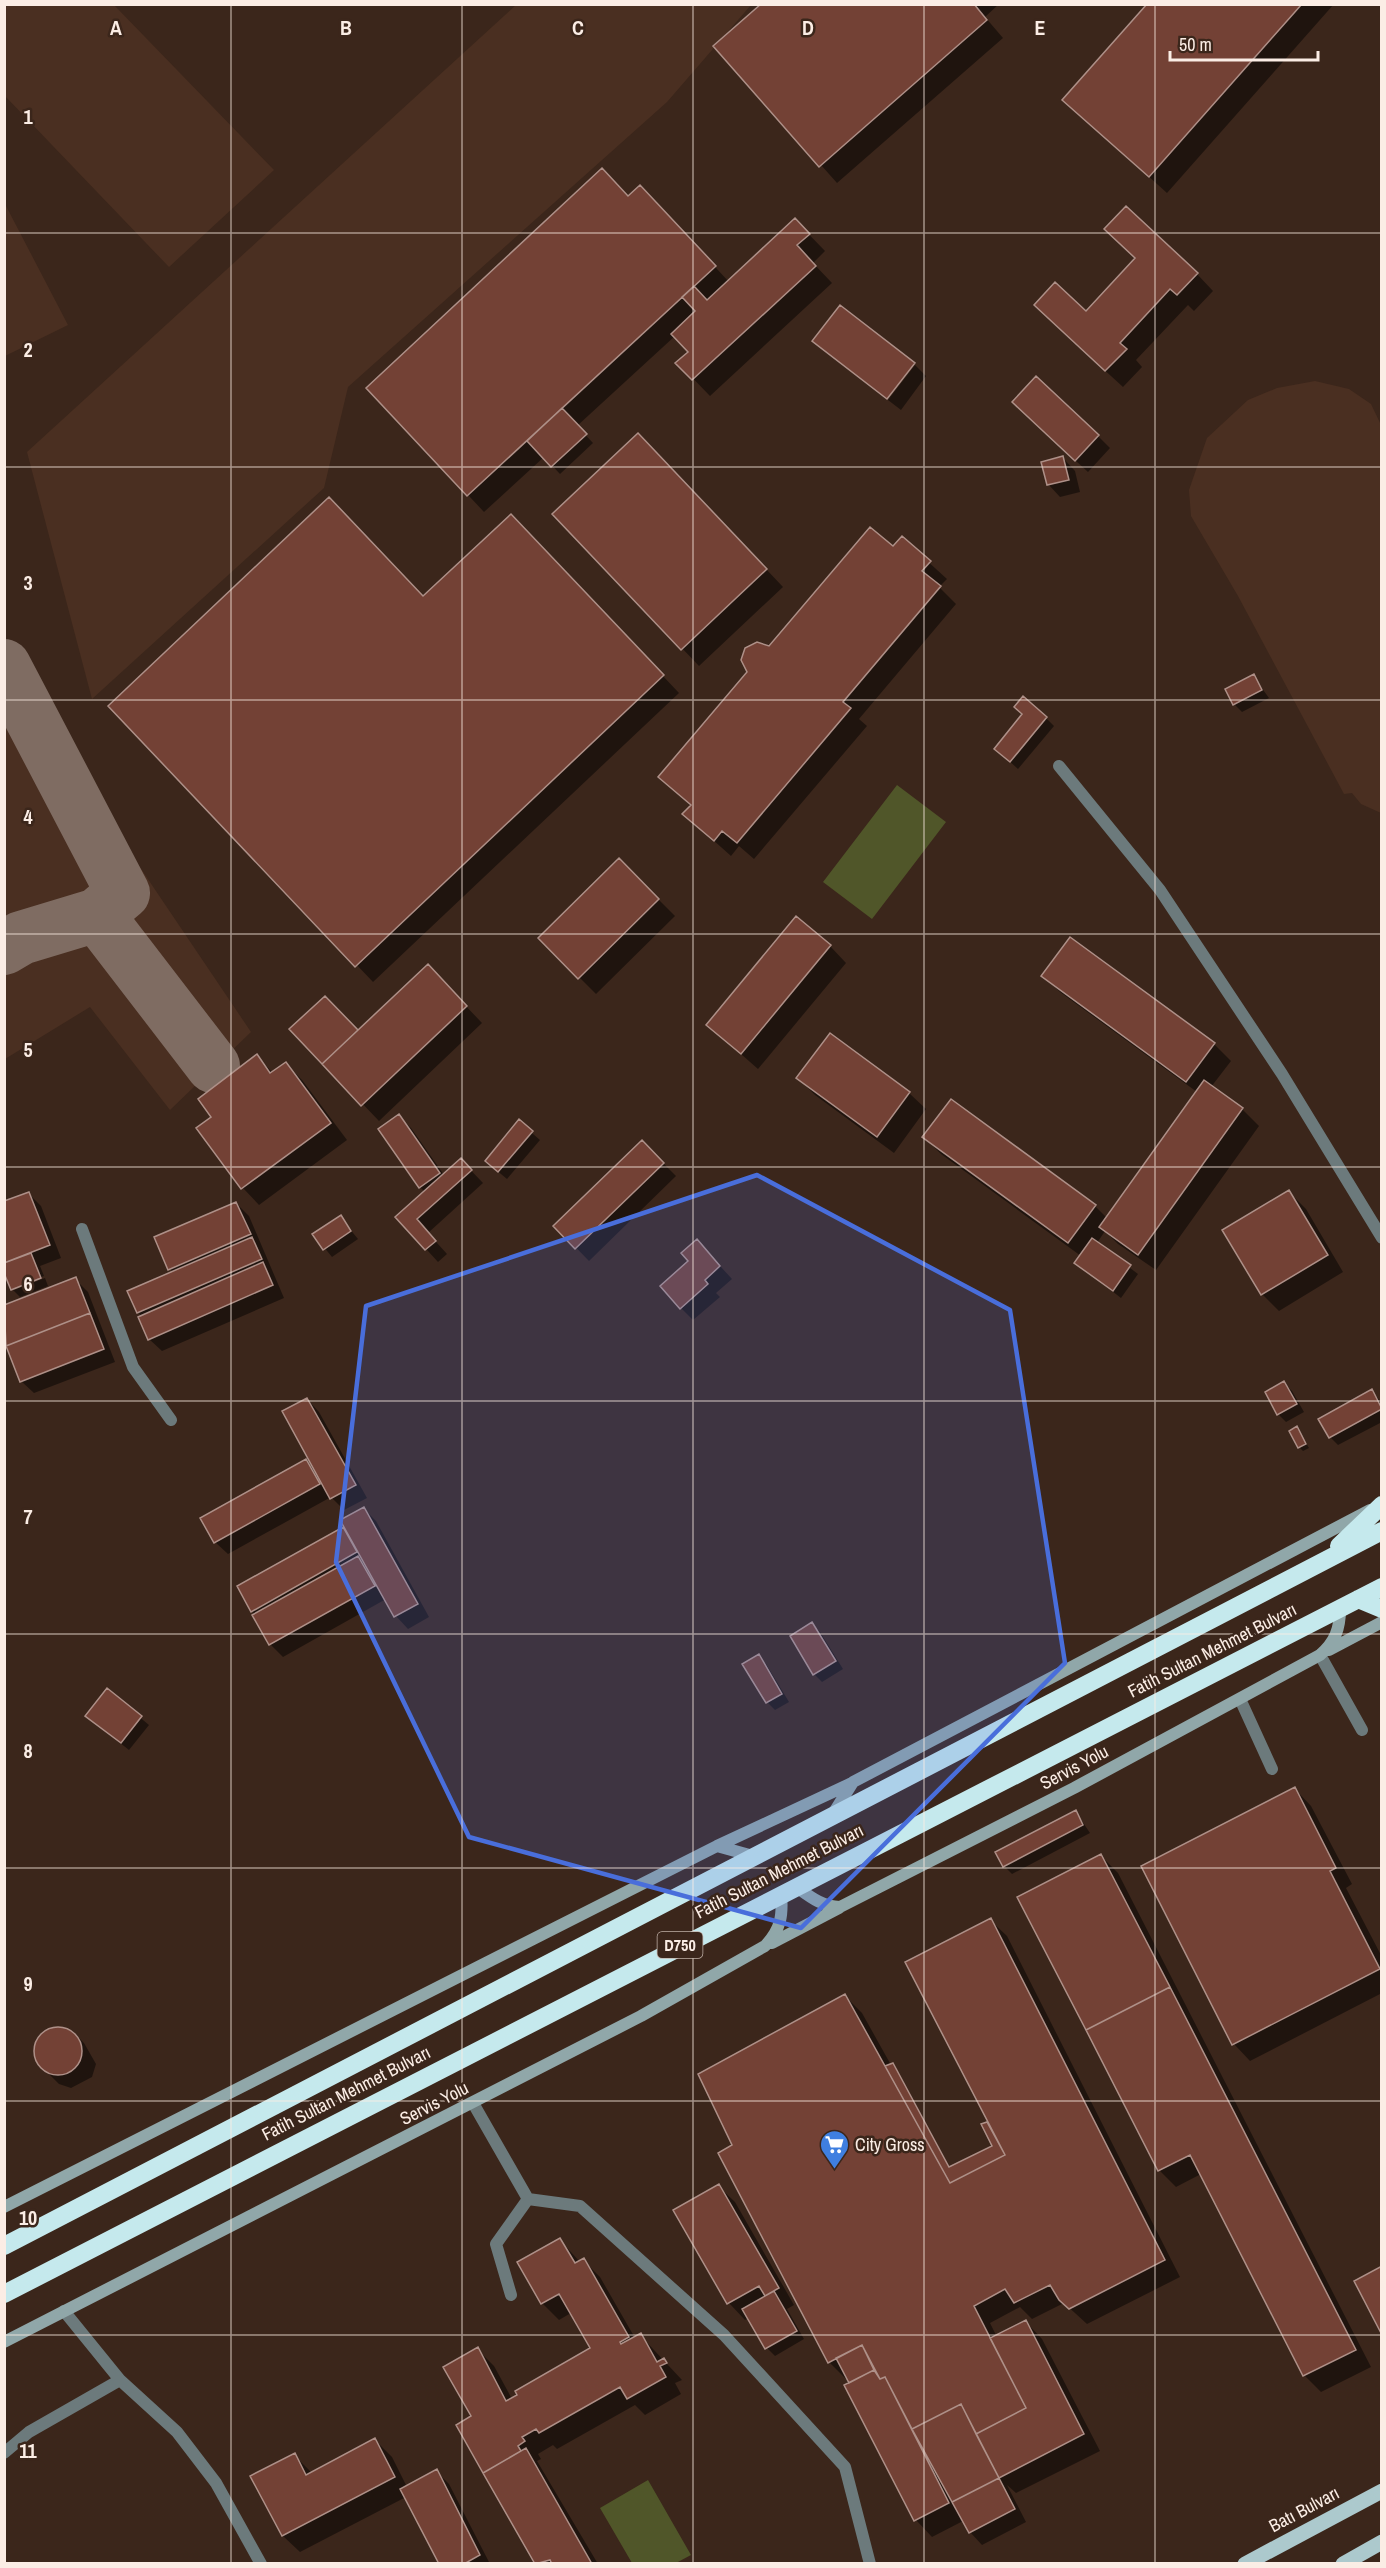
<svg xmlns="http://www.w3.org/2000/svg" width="1386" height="2568" font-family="'Archivo Narrow',sans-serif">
<rect width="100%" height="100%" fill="#3b261b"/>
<path fill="#4a2f21" d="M5,4L114,5L274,170L169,267L5,96Z
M516,5H751L667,102L348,387L324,488L92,699L27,452Z
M5,204L68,325L5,356H4Z
M1315,381L1349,389L1371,404L1381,425V813L1361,804L1352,793L1344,794L1238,596L1191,516L1189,490L1207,438L1248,400L1277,388Z
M5,645L69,762L251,1032L170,1110L90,1007L5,1059Z"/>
<path fill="#505629" d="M897,785L946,822L872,919L823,882Z
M648,2480L691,2555L676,2563H632L600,2508Z"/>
<path fill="#0007" d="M763,4H999L985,17L1003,38L837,183L715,46Z
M1149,4H1334L1167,193L1064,100Z
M629,197L656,203L729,282L795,220L825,251L813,263L832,283L710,396L678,363L690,352L675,336L577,426L593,443L560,474L544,457L484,512L368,388Z
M1197,274L1213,291L1194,311L1188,305L1136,360L1142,367L1123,387L1052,322L1086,313Z
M814,340L913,363L886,398Z
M915,365L926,376L901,410L888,400Z
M1026,415L1098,436L1110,448L1088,472Z
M654,451L783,587L699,666L554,514Z
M1063,458L1075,471L1080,492L1060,497L1048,484Z
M527,532L679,693L373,982L110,706L423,598Z
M902,538L947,579L939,587L956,604L859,719L867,726L754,859L739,846L731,856L684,814L691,806L660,777L770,647L893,549Z
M1253,676L1269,698L1242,712L1234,704Z
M1046,718L1054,726L1018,769L996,749Z
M619,860L675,916L596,994L540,938Z
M830,946L846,963L758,1069L708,1025Z
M1043,975L1214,1044L1231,1061L1211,1087L1242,1109L1259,1126L1156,1270L1118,1244L1105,1231L1097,1243L1138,1274L1121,1298L1076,1263L1081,1256L941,1154L924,1137L951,1101L1095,1206L1107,1218L1197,1092L1060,992Z
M444,983L482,1023L379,1121L291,1029L325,998L358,1032Z
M257,1056L273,1073L286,1064L302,1080L347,1140L259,1205L243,1188L198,1128L213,1117Z
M798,1078L909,1093L926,1109L894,1153L815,1095Z
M398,1116L411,1128L444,1175L461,1160L483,1183L428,1233L447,1254L438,1262L397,1217L425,1192L420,1187Z
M519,1122L540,1140L507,1179L495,1169Z
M642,1142L676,1176L589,1261L555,1226Z
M1289,1192L1306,1209L1343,1272L1279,1311L1262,1294Z
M28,1193L41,1206L61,1258L40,1266L44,1276L14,1287V1290L45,1278L48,1286L20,1297L12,1289L8,1278L4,1280V1203Z
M236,1203L249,1216L284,1298L162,1351L149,1339L142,1317L138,1312L173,1272L170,1269Z
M340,1217L358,1239L332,1257L314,1235Z
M709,1254L732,1279L716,1293L720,1297L693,1320L681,1308Z
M75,1279L88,1292L115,1362L34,1393L21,1381L4,1338V1307Z
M1284,1383L1292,1391L1304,1412L1286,1422L1278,1414Z
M1372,1391L1382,1403V1422L1338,1445L1330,1437Z
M307,1399L319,1412L367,1498L344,1510L331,1497L228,1554L215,1542L305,1461L316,1471Z
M1297,1428L1309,1448L1303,1451L1299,1447Z
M364,1509L376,1521L429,1617L408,1629L396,1616L386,1599L283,1657L270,1644L239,1587L346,1527Z
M812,1624L820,1632L843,1669L822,1682L814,1674Z
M758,1656L766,1664L789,1702L775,1710L767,1702L744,1665Z
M107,1690L149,1725L129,1750L95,1723Z
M1295,1789L1311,1806L1352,1884L1346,1888L1382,1957V1993L1250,2061L1234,2044Z
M1076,1812L1090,1833L1012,1874L1004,1866Z
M1101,1856L1118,1873L1371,2367L1321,2392L1304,2375L1201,2174L1176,2187L1159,2170Z
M990,1920L1007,1936L1180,2277L1087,2324L1064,2303L1032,2319L1020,2307L990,2323L997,2337L1026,2322L1042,2339L1100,2451L1016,2493L1007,2485L1026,2522L982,2545L970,2532L963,2521L932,2537L916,2520L848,2378L846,2379L829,2362L734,2145L845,1996L862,2013L891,2065L896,2068L950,2168L994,2147L983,2125L990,2123Z
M59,2027L71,2030L84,2043L96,2064L92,2077L71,2088L59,2084L46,2071L34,2050L38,2038Z
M718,2186L735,2202L794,2305L787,2309L804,2339L775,2356L767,2348L749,2318L745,2320L729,2303Z
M560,2240L580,2262L583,2260L600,2277L635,2338L640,2335L682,2380L675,2383L681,2394L645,2415L635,2405L557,2449L553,2445L538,2454L541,2459L537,2461L598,2564H537L473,2417L477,2349L494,2366L512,2399L592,2349L571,2313L559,2320L542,2303Z
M375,2440L392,2457L407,2487L436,2471L449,2484L490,2564H440L406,2497L300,2552L283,2536L252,2477L294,2455L312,2473Z"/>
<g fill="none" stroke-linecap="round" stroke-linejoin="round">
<path stroke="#7f6c62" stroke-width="54" d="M4,666L123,893L97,915L21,938L4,948
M97,915L213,1066"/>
</g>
<path fill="#734135" stroke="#ae9088" stroke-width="1.5" d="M761,4H974L987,20L819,167L713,46Z
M1147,4H1302L1149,177L1062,100Z
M602,168L628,196L640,185L716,266L467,496L366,388Z
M1126,206L1198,273L1177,295L1170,289L1120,343L1127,349L1105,371L1034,305L1055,282L1086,311L1135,258L1104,229Z
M795,218L810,234L797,245L816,266L692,380L675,363L688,352L671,334L695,311L682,297L694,286L707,300Z
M840,305L915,363L887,399L812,341Z
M1036,376L1099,435L1075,461L1012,402Z
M562,408L587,434L551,467L527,441Z
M638,433L767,569L681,650L552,514Z
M1063,456L1069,480L1047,485L1041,462Z
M329,497L423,596L511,514L664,675L355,967L108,706Z
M870,527L893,546L902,536L931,561L922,571L941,586L843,702L851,708L737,843L722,831L714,841L682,814L691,805L658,777L747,672L741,660L745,648L757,642L769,646Z
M1254,674L1262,690L1233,705L1225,689Z
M1023,696L1047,717L1010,762L994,749L1022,714L1014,707Z
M619,858L659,899L578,979L538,938Z
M796,916L831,945L741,1054L706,1025Z
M1070,937L1215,1043L1186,1082L1041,976Z
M428,964L467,1006L361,1106L322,1064Z
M325,996L358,1030L322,1064L289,1029Z
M830,1033L910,1092L877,1137L796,1078Z
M257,1054L270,1073L286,1062L331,1123L241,1189L196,1128L211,1117L198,1099Z
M1204,1080L1243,1108L1138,1255L1099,1227Z
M951,1099L1096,1205L1068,1243L922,1137Z
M399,1114L440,1173L419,1188L378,1129Z
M519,1119L533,1131L498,1172L485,1161Z
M642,1140L664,1163L575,1249L553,1226Z
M461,1158L472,1170L417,1219L436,1241L425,1250L395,1217Z
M1289,1190L1328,1255L1261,1295L1222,1230Z
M29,1192L50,1245L4,1263V1201Z
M236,1202L251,1234L168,1270L154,1237Z
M341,1215L351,1231L323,1250L312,1234Z
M252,1237L262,1259L137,1313L127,1291Z
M1092,1238L1131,1265L1113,1291L1074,1263Z
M697,1239L720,1266L705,1280L708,1284L680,1309L660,1286L688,1261L681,1253Z
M31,1253L41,1278L11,1290L4,1273V1263Z
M263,1262L273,1285L148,1340L138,1317Z
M76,1277L90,1313L6,1346L4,1305Z
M90,1313L104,1349L20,1382L6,1346Z
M1284,1381L1297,1404L1277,1415L1265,1392Z
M1372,1389L1382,1409L1329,1438L1318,1419Z
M307,1398L356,1485L330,1499L282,1411Z
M1297,1426L1306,1444L1298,1448L1289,1431Z
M306,1459L320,1484L214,1543L200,1518Z
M364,1507L418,1604L394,1617L340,1520Z
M343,1527L357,1552L251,1612L237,1586Z
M358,1556L375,1586L269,1645L252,1615Z
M812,1622L836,1661L813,1675L790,1636Z
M759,1654L782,1694L766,1703L742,1664Z
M107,1688L142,1716L121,1743L85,1716Z
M1295,1787L1336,1868L1330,1871L1380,1969L1232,2045L1141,1866Z
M1076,1810L1083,1825L1003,1867L995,1852Z
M1101,1854L1170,1987L1086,2030L1017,1897Z
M991,1918L1165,2260L1069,2309L1059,2300L1050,2285L1014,2303L1005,2289L974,2306L1026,2408L976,2434L961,2404L912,2429L885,2377L880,2379L862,2345L828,2363L718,2153L732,2145L698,2074L845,1994L950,2183L1005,2155L905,1962Z
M1170,1987L1356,2350L1303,2376L1190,2155L1158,2171L1086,2030Z
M34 2051a24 24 0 1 1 48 0a24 24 0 1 1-48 0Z
M893,2063L949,2167L992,2146L981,2124L987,2122L1005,2155L950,2183L885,2066Z
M719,2184L779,2288L765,2296L759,2286L727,2304L673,2210Z
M560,2238L575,2263L584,2258L629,2337L620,2342L621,2344L641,2333L657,2362L664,2358L667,2363L660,2366L666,2377L627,2399L620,2387L539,2433L536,2429L522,2437L525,2441L518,2446L521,2451L483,2473L456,2425L471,2416L443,2367L478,2347L506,2401L517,2395L515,2391L590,2348L559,2294L541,2304L517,2262Z
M1382,2266V2335L1354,2281Z
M774,2291L797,2331L765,2349L742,2309Z
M1026,2320L1084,2434L999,2478L976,2434L1026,2408L990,2338Z
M862,2345L874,2370L849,2383L836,2358Z
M874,2370L880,2379L885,2377L949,2503L914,2521L844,2385Z
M961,2404L999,2478L952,2502L912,2429Z
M375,2438L395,2477L282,2536L250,2476L295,2453L306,2475Z
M526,2448L592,2564H552L550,2560L535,2564L483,2473Z
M437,2469L480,2555L464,2564H439L400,2489Z
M999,2478L1015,2509L969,2533L952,2502Z"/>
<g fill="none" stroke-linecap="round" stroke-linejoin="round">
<path stroke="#6c7a7c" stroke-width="12" d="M1059,766L1160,890L1282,1074L1382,1238
M82,1229L133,1367L171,1420
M1320,1655L1362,1730
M1240,1699L1272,1769
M473,2103L528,2199
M528,2199L580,2206L724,2335L845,2467L870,2564
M511,2295L496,2244L528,2199
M64,2311L120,2380L177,2432L216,2483L261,2564
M4,2453L29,2432L120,2380"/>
<path stroke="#90a7a9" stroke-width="12" d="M1329,1650L1382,1622
M833,1814L853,1782L1370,1510
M717,1846L852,1783
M795,1886C809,1896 822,1907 840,1907L1074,1788L1320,1655C1335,1642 1340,1629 1340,1609
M772,1943L839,1908
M4,2207L717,1846L753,1856
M4,2342L641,2016L765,1946C781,1929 783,1916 781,1893"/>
<path stroke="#acc9cd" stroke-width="15" d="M1245,2564L1382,2491
M1343,2564L1382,2542"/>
<path stroke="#c5e9ed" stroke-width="18" d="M1339,1546L1382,1505
M1358,1599L1382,1609
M4,2246L1382,1531
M4,2294L1382,1587"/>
</g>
<path fill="#496edb" fill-opacity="0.2" stroke="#496edb" stroke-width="4.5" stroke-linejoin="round" d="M757,1175L1010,1310L1065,1663L801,1928L469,1837L336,1562L366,1306Z"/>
<path fill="none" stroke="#fbede5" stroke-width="1.5" stroke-opacity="0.55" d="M231,4V2564M462,4V2564M693,4V2564M924,4V2564M1155,4V2564M4,233H1382M4,467H1382M4,700H1382M4,934H1382M4,1167H1382M4,1401H1382M4,1634H1382M4,1868H1382M4,2101H1382M4,2335H1382"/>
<defs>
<symbol id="supermarket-pin" viewBox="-11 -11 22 30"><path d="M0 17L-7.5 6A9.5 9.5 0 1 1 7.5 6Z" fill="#3f7fe0" stroke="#3b261b"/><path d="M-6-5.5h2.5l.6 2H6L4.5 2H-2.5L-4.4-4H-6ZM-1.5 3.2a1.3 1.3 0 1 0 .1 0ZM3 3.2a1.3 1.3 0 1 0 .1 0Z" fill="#fff"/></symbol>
</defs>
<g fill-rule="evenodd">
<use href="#supermarket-pin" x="818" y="2128" width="33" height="45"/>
</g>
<g text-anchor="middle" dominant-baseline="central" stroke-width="5" stroke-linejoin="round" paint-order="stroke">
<rect fill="#3b261b" stroke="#c1b1a8" stroke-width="1.5" x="657.5" y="1932" width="45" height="26" rx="4.5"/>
<g font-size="16" font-weight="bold" fill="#fbede5">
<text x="680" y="1945">D750</text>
</g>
<g font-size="18" fill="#fbede5" stroke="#3b261b">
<text transform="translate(1212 1650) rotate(-27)">Fatih Sultan Mehmet Bulvarı</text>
<text transform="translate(1074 1767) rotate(-28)">Servis Yolu</text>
<text transform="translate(779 1871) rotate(-27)">Fatih Sultan Mehmet Bulvarı</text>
<text transform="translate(346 2093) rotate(-27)">Fatih Sultan Mehmet Bulvarı</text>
<text transform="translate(434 2103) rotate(-27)">Servis Yolu</text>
<text transform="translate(1304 2509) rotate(-28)">Batı Bulvarı</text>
</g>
<g font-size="18" fill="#fbede5" stroke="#3b261b" text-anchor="start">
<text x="855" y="2144">City Gross</text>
</g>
</g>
<g font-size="20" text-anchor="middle" font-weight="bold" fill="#fbede5" stroke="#3b261b" stroke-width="5" stroke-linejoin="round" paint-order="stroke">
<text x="116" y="35">A</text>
<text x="346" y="35">B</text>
<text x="578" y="35">C</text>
<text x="808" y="35">D</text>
<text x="1040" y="35">E</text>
<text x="28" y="124">1</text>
<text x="28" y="357">2</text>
<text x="28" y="590">3</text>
<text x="28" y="824">4</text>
<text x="28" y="1057">5</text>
<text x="28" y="1291">6</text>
<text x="28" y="1524">7</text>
<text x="28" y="1758">8</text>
<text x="28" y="1991">9</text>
<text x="28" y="2225">10</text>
<text x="28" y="2458">11</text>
</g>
<rect width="1386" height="2568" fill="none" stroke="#fbede5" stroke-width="12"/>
<path d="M1170 51v9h148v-9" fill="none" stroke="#fbede5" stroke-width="3"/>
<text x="1179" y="51" font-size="18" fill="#fbede5" stroke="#3b261b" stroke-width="4.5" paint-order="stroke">50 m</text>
</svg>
